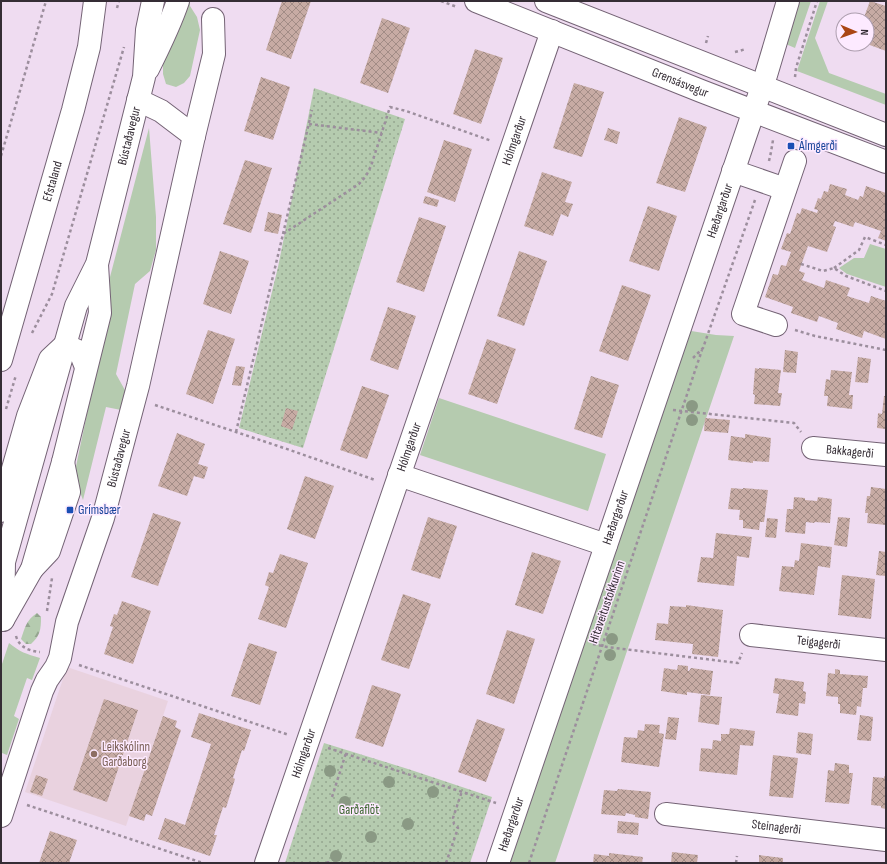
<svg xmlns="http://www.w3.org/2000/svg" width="887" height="864" font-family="'Sofia Sans Condensed',sans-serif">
<defs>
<pattern id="forest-firs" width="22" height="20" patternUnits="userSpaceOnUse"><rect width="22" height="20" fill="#b5cbaf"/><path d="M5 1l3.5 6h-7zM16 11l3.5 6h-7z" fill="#94a58f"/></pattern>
<pattern id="park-dots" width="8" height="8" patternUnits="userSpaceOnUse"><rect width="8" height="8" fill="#b5cbaf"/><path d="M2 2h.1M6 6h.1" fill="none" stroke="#94a58f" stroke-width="1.8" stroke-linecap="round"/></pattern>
<pattern id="building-cross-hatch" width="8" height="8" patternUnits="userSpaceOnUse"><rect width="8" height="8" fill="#c7aba4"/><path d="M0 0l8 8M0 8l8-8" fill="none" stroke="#a28c86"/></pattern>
</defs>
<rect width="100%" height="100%" fill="#efdcf1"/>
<path fill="#e9d2df" d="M67,667L168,701L126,826L25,792Z"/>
<path fill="#b5cbaf" d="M185,1H190V6L197,17L200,30L190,76L184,83L176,87L166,84L163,74V57Z
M795,1H811L795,48L781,42Z
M820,1H828L815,38L829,73L886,94V105L797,71Z
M149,128L156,217V250L150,271L135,284L116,374L126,392L121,410L106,407L83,500L74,476L99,356L110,277Z
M870,244L886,249V287L847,274L839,268L854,258H864Z
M685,330L716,335L734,336L555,863H508Z
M439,398L606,454L588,511L420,455Z
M9,643C20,652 26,654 40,658L32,680L27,678L14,716L19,719L7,755L2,753L1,754V667Z"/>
<path fill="url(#forest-firs)" d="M37,613L41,617C41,630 40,636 31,644H26L21,639C25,628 26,620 37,613Z"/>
<path fill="url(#park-dots)" d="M314,88L405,119L303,448L239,428L278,267Z
M324,743L408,769L492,797L470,863H285Z"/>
<path fill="url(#building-cross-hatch)" d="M282,1H311L291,59L266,50Z
M870,1L886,6V51L867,44V28L869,23H867V20H863Z
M382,18L410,28L388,93L360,83Z
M475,49L503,58L481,124L453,114Z
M261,77L290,87L273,140L244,131Z
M574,83L604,92L582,157L553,148Z
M679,117L707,127L685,192L656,183Z
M608,128L620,132L617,144L604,140Z
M444,140L472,149L455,202L427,192Z
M245,160L272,168L251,233L223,224Z
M542,172L572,182L565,202L573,204L568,217L561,214L553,236L524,226Z
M830,184L847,189L845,195L858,200L860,196L863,197L866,186L886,193V241L878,238L881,231L855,222L853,227L835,221L833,226L836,227L827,252L808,246L799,271L805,273L802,280L824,288L826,280L850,288L847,296L869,303L871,296L886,301V339L864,331L862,338L836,329L838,323L819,316L817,322L791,313L793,307L765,297L773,274L778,275L781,265L786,266L791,252L781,249L787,233L790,234L797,213L800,214L802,208L817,213L818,210L814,209L818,198L821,199L824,191L828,192Z
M425,196L439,200L437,207L423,203Z
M648,206L677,216L659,271L629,261Z
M268,212L282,215L278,234L264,231Z
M419,217L446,226L424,292L396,282Z
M220,251L249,261L231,314L203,304Z
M519,251L547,261L524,326L497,316Z
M622,285L651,295L628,361L599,351Z
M388,307L416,316L398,370L370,360Z
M208,330L235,339L213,404L186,394Z
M487,339L516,349L497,404L468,394Z
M785,350L798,352L796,373L783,372Z
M858,357L871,359L868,383L855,382Z
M236,366L245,367L241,386L232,385Z
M755,368L759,369V368L781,370L778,393H782L780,406L754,404L755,395L753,394Z
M831,370L852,372L849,395H853L852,409L827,406L828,396H824L826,379L830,380Z
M591,376L619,385L602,438L574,429Z
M362,386L389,395L367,459L340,450Z
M884,396H886V429L877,428L878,413L882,414Z
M286,408L298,411L292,430L281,426Z
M705,418L730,420L728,433L704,431Z
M177,433L205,444L198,464L208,467L204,479L194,476L187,496L158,486Z
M745,434L771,438L769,462L753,461V463L728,460L731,436L745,438Z
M305,476L334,486L315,539L287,529Z
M871,487L886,489V525L867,523L868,513H865L867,496H870Z
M731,488L743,489V488L768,490L764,522H760L759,530L743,528V520H739L740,510L728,509Z
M794,497L805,498V500L817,501L818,497L832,499L830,523L815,522L814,523L806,522L805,534L785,532L787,509H793Z
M153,513L181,522L158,586L131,577Z
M428,517L457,526L440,579L411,570Z
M838,517L850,518L847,547L834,545Z
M767,518L778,519L776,538L765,537Z
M716,533L752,537L749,558L737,556L734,586L697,582L701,557L713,558Z
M801,543L832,547L830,568L818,566L814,595L779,591L782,566L794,567L795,560L799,561Z
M879,551L886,552V576L876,575Z
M532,552L561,561L543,614L515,605Z
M280,554L308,563L286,628L258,619L269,587L265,585L269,572L273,573Z
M842,575L875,579L871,619L838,615Z
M403,594L431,604L409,669L381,660Z
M122,601L151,611L133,664L104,654L113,627L110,626L114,614L117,615Z
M686,605L723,610L718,657L692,654L693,644L655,640L657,623L668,624L670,606L686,607Z
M507,630L535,639L514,704L486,694Z
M249,643L277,652L260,705L231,696Z
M678,665L688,666V671H689L691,668L713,671L710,695L687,692V695L661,691L664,668L677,670Z
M835,669L840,670V674L868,676L867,688H863L861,707L857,706L856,715L840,713V704H838V697L826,696L828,673L835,674Z
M775,678L804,682L803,691L806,692L805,704L799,703L798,716L776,713L779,694L773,693Z
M372,685L401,694L383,747L355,738Z
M701,695L722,697L719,725L698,722Z
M104,699L138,710L107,802L73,790Z
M199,713L251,730L244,751L242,750L233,778L235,779L226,808L223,807L214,835H217L210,856L158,839L165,818L185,825L211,744L191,737Z
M860,715L873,717L871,741L857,740Z
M163,716L177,721L175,727L181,730L152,816L146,814L144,821L129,816Z
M668,717L679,718L676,740L665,739Z
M477,719L505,729L486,782L458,772Z
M645,724L660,725L659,733L664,734L659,767L621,762L624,737L637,738L638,730L644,731Z
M730,728L755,731L753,746L740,745L737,775L699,771L701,748L712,749L713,740L721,741V734H729Z
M798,732L813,734L811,755L796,753Z
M773,755L798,758L793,798L769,796Z
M835,763L849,765V773H853L849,804L825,802L828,770L834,771Z
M36,775L48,779L42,796L30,792Z
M884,776L886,777V809L881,808V806L871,805L873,777L884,778Z
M618,789L651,792L648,819L635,817V815L626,813L625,816L601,814L604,790L617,791Z
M618,821L639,823L638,835L617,833Z
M50,831L77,840L69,863H39Z
M672,852L698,855L697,863H671Z
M609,853L643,857L642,863H593L594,854L609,856Z
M759,855L783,858V863H759Z"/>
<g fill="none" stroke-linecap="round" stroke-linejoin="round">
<defs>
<g id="minor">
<path d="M138,100L161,111L194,136"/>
<path d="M733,171L785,189"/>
<path d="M776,325L743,314L795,161"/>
<path id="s1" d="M1,360L73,110L89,47L95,1"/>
<path id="s2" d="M813,448L886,455"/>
<path d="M399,475L606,545"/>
<path d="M1,511L28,416L50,359L65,345L80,352L86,367"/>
<path d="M32,569L49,551L69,492L63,462"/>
<path id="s3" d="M751,635L886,650"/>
<path id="s4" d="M666,814L886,840"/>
<path id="s5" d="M1,816L42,691L47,680L56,667L60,658L67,622L103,518L138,386L194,136L214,54L213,19"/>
<path id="s6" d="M266,863L552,31"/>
<path id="s7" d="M498,863L766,75L788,1"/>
</g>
<g id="major">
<path id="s8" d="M476,1L701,91L886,162"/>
<path d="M546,1L886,135"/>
<path d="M148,69C159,47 170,25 178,1"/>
<path d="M4,618L32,569L63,462L100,313L97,265"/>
<path id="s9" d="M3,620L4,562L76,306L97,264L144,77L147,30L153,1"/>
</g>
</defs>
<use href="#minor" stroke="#746375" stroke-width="24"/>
<use href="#major" stroke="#746375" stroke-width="24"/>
<path stroke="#9c8e9d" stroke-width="2.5" stroke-dasharray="3 3" stroke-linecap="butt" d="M441,1L457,7
M117,8L119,1
M706,43L708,36
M735,52L746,49
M795,77L796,68L817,1
M309,124L382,133
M1,156L46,1
M769,161L771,152L773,140
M283,234L312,110
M801,264L823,271L834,268L846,276L886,291
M834,268L859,250L865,237L886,245
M795,330L815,336L886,350
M32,333L52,294L124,47
M693,358L703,348L755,200
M155,405L290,450L375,480
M6,409L16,375
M673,410L794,423L801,432
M236,432L283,234L359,184L366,176L371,166L390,107L406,111L492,141
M47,611L52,578
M16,636C19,647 29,651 40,652
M593,644L607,647L738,663L742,653
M79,665L289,735
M328,748L496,803
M332,797L346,753
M27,805L203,863
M328,863V861
M446,863L458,828L454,824L453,818L462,791
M529,863L702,350
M736,863L737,856"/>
<use href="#minor" stroke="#fff" stroke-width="22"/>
<use href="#major" stroke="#fff" stroke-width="22"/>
</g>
<g fill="#8a9984">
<circle cx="692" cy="406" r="6"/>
<circle cx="692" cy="420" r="6"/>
<circle cx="612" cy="639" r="6"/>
<circle cx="610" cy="655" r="6"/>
<circle cx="330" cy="771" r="6"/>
<circle cx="389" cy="782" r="6"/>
<circle cx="433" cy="792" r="6"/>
<circle cx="345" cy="802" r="6"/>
<circle cx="408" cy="824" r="6"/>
<circle cx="371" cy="837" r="6"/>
<circle cx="336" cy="856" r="6"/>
</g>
<g fill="#1a4fb4" stroke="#fdeaff" stroke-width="1.5">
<rect x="787" y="142" width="8" height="8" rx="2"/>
<rect x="66" y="506" width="8" height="8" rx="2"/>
</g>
<circle fill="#8d6e63" stroke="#fdeaff" stroke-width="1.5" cx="94" cy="754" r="4"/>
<g text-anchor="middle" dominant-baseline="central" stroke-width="3" stroke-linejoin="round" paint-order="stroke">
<g font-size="13" fill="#352d35" stroke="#fdeaff">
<text stroke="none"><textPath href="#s8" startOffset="220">Grensásvegur</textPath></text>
<text stroke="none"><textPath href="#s9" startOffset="503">Bústaðavegur</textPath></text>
<text stroke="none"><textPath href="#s6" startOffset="764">Hólmgarður</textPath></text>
<text stroke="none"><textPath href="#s1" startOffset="186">Efstaland</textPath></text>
<text stroke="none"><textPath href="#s7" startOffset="689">Hæðargarður</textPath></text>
<text stroke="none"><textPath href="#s6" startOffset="440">Hólmgarður</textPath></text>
<text stroke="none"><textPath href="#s2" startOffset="37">Bakkagerði</textPath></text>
<text stroke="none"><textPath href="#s5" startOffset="378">Bústaðavegur</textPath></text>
<text stroke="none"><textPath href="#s7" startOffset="365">Hæðargarður</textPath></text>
<text transform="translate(607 602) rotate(-71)">Hitaveitustokkurinn</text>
<text stroke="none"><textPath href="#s3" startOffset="68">Teigagerði</textPath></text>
<text stroke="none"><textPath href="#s6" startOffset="116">Hólmgarður</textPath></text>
<text stroke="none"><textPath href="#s7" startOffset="41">Hæðargarður</textPath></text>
<text stroke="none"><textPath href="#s4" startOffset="111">Steinagerði</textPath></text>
</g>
<g font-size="13" fill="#164399" stroke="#fdeaff" text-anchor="start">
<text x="799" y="146">Álmgerði</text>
<text x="78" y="510">Grímsbær</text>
</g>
<g font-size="13" fill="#785e54" stroke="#fdeaff" text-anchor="start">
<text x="102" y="747">Leikskólinn<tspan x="102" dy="15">Garðaborg</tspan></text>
</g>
<g font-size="13" fill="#37632b" stroke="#fdeaff">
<text x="359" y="810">Garðaflöt</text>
</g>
</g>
<rect width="887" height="864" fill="none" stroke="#352d35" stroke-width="4"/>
<g transform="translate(855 32) rotate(92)"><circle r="19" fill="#fdeaff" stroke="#ad9eae"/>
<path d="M0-3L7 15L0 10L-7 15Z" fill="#aa4613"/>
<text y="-6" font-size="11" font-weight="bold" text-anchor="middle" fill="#352d35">N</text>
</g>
</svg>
